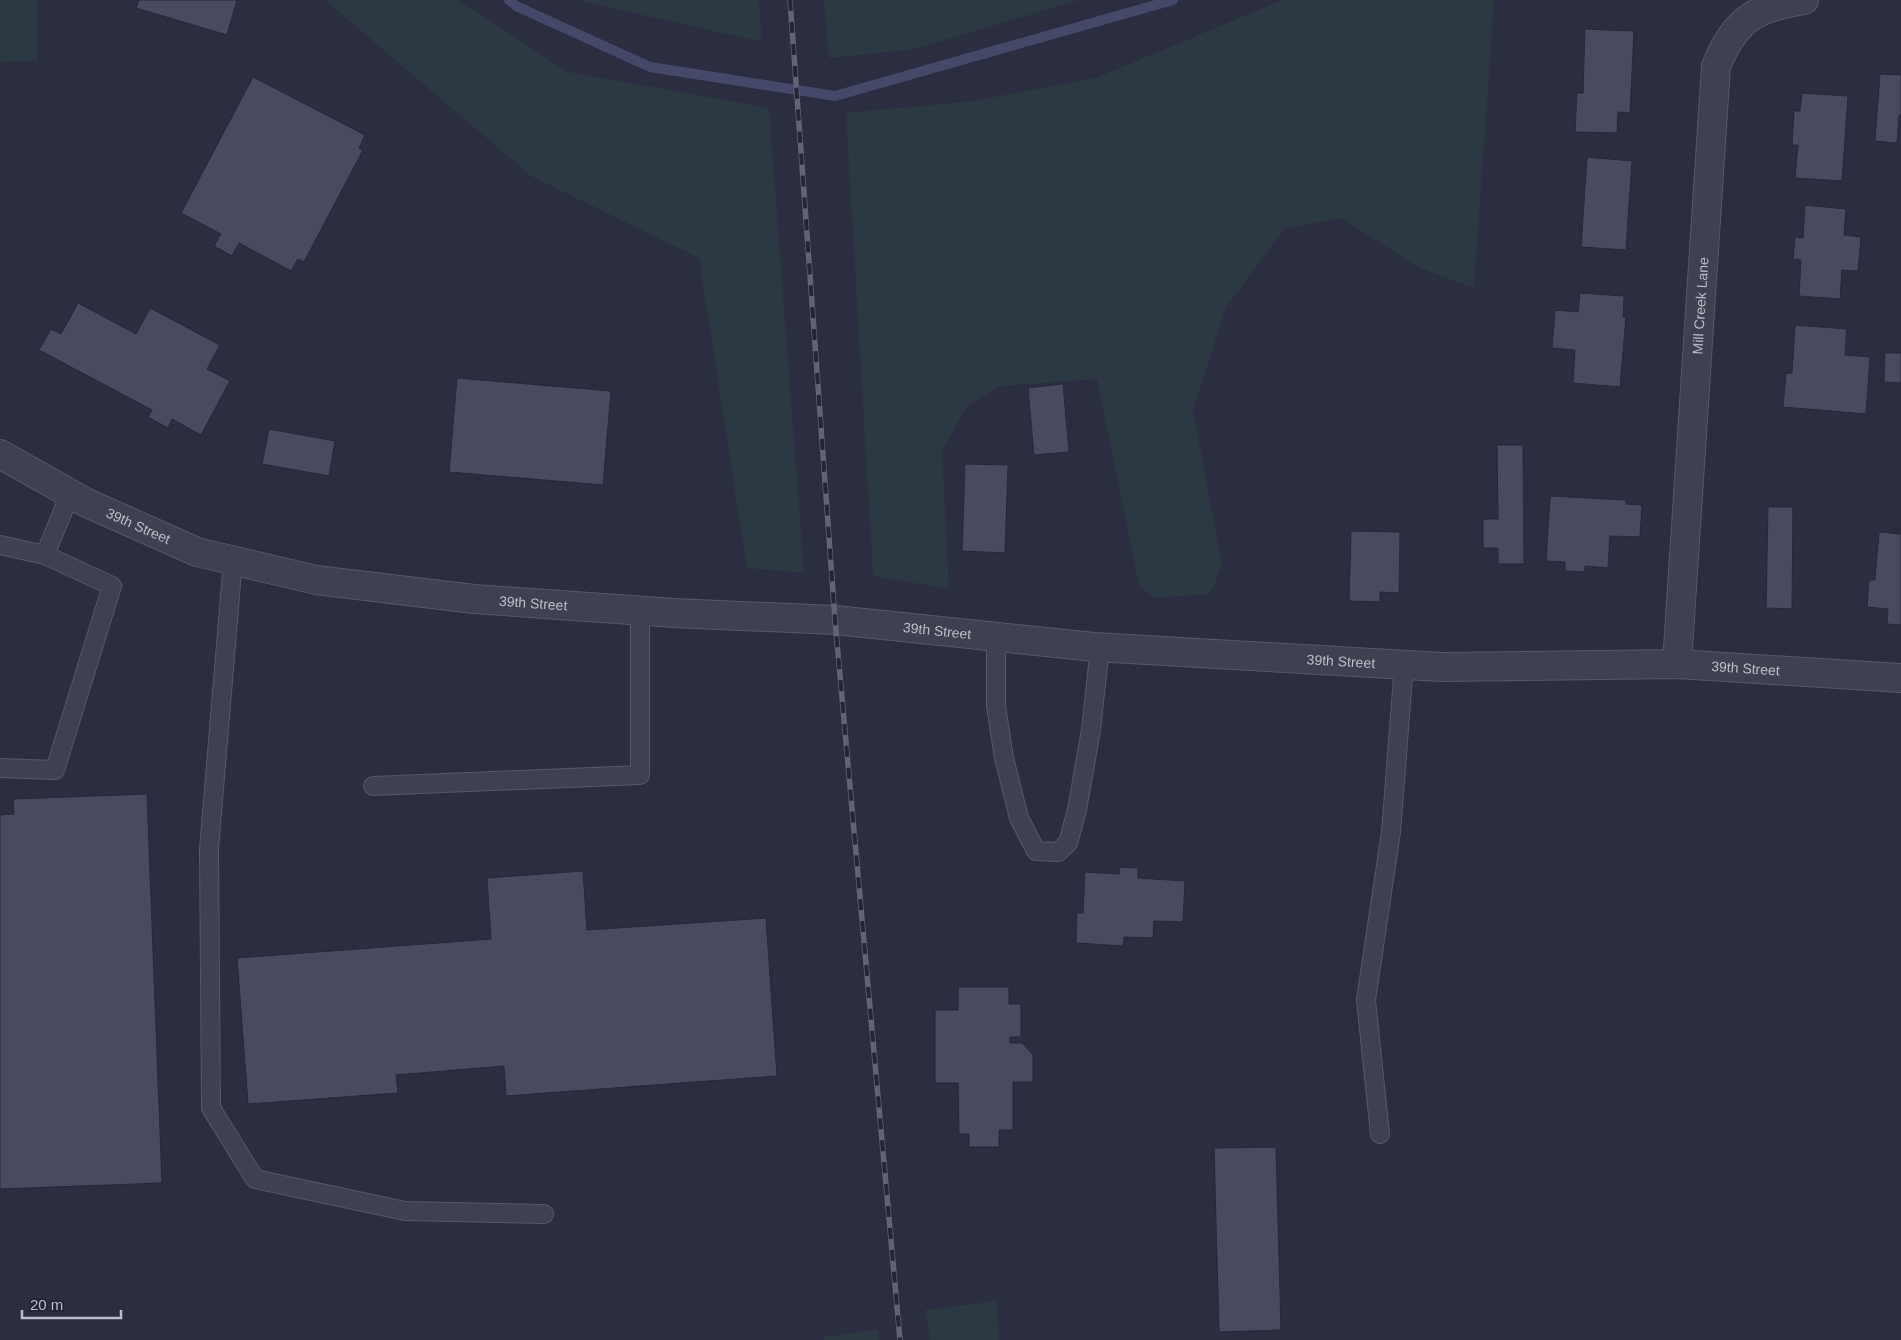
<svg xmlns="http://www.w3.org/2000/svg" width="1901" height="1340" font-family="Arial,sans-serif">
<rect width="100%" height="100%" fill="#2b2d41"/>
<path fill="#2d3942" d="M0,0H37V61L0,62Z
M325,0H458L568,72L769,108L804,573L747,568L699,258L531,176Z
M577,0H759L762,42Z
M824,0H1079L915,49L829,58Z
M1282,0H1494L1474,288L1418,267L1341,218L1284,229L1226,308L1193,409L1222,565L1210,594L1154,598L1139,585L1097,379L1001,386L967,406L942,451L949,589L873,576L846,113L972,101L1096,78Z
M997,1301L999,1340H930L925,1310Z
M878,1329L879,1340H824V1337Z"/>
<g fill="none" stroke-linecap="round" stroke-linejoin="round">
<path stroke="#454869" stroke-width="10" d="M509,0L516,6L650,67L835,96L1173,0"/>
</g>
<path fill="#484a60" stroke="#262738" d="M139,0H237L227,35L136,8Z
M1585,29L1634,31L1630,113L1618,112L1617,133L1575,132L1577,93H1583Z
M1880,74L1901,75V115H1899L1897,143L1875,141Z
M253,77L365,135L359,148L363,150L304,262L298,259L291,271L239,243L232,256L214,246L221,234L181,213Z
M1802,93L1848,96L1842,181L1795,178L1798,145H1792L1794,111H1800Z
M1587,157L1632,161L1626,250L1581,247Z
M1805,205L1846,209L1844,235L1861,237L1858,271L1842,270L1840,299L1799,296L1801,260L1793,259L1795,237L1803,238Z
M1580,293L1624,296L1623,317H1626L1620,387L1573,383L1575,350L1552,348L1555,310L1578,312Z
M78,303L136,334L150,308L220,345L207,369L230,381L201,435L172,419L168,428L148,417L152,410L39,350L51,329L61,334Z
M1795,325L1847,329L1845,355L1870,357L1866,414L1783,407L1786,373H1792Z
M1885,353H1901V383L1884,382Z
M457,378L611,391L603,485L449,472Z
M1063,384L1069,452L1034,455L1028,388Z
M269,429L335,441L329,476L262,464Z
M1497,445H1523L1524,564H1498V548H1483V519H1498Z
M965,464L1008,465L1005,553L962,551Z
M1550,496L1626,500V504L1642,505L1640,537L1610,536L1608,568L1585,566V572L1565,571V562L1546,561Z
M1768,507H1793L1792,609L1766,608Z
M1351,531L1400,532L1399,593L1380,592V602L1349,601Z
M1879,532L1901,534V625L1887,624L1888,609L1867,607L1869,580H1875Z
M147,794L162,1183L0,1189V815L14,814L13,799Z
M1120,867L1138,868V878L1185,881L1183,922L1154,921L1153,938L1124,937L1123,946L1076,943L1077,913H1083L1085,872L1119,874Z
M583,871L587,930L766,918L777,1076L506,1096L504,1066L396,1075L398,1093L248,1104L237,958L491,939L487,878Z
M958,987H1009V1004H1021V1037H1010V1043H1022L1033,1055V1082H1013V1130H999V1147H969V1134H959L958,1083H935V1010H958Z
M1276,1147L1281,1330L1219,1332L1214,1148Z"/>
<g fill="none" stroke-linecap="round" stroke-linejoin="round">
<defs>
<path id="service" d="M0,545L45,555L70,494
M233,560L209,849L211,1108L255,1179L405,1211L544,1214
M996,636V706L1004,758L1019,818L1036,851L1058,852L1068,843L1077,810L1091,730L1100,647
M0,768L55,770L112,586L45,555
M373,786L640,775V611
M1380,1134L1366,1000L1391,832L1404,664"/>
<g id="minor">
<path id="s1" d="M0,454L87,503L197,552L316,580L474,599L674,613L835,620L1094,647L1442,667L1677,664L1901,678"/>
<path id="s2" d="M1677,664L1716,66C1736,19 1754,8 1804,0"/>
</g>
</defs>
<use href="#service" stroke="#575868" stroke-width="20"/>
<use href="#minor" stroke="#575868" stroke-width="30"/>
<use href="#service" stroke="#3f4151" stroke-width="18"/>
<use href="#minor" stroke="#3f4151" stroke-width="28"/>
<defs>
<path id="rail" d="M790,0L835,620L900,1340"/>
</defs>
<use href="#rail" stroke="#626377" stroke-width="5.5"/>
<use href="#rail" stroke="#242536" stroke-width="4" stroke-dasharray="11" stroke-linecap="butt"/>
</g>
<g text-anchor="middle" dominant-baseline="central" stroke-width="4" stroke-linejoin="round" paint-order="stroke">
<g font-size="14" fill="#bcbdcb" stroke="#242536">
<text stroke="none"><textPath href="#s2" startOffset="359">Mill Creek Lane</textPath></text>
<text stroke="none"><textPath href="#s1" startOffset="156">39th Street</textPath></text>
<text stroke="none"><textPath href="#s1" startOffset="561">39th Street</textPath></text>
<text stroke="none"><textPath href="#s1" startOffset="966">39th Street</textPath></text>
<text stroke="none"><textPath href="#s1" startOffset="1371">39th Street</textPath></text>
<text stroke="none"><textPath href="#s1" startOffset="1776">39th Street</textPath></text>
</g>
</g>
<path d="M22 1310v8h99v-8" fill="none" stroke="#bcbdcb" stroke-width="2.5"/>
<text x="30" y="1310" font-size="15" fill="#bcbdcb" stroke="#242536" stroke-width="4" paint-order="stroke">20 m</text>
</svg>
